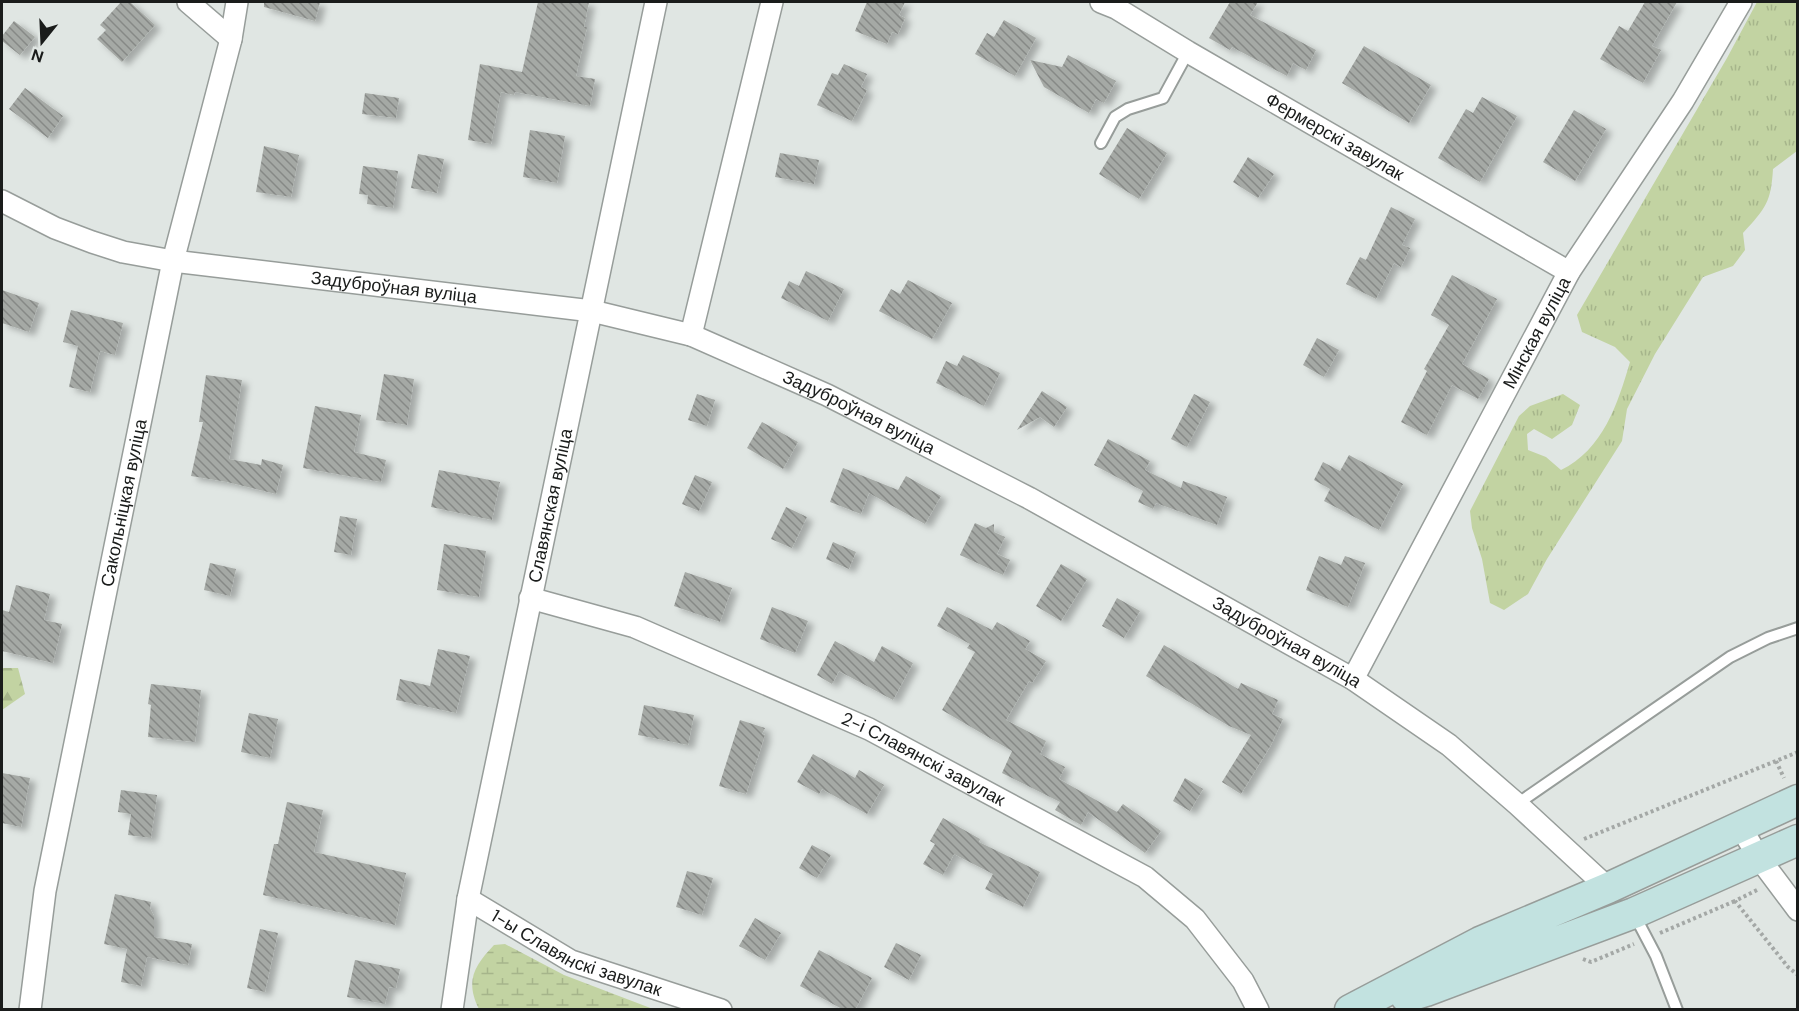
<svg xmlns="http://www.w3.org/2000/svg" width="1799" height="1011" font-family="'DM Sans',sans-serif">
<defs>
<pattern id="grass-tufts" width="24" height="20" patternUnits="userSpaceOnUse" patternTransform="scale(1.5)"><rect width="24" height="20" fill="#c2d3a2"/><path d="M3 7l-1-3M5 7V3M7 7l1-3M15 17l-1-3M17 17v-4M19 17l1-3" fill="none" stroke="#a6b58b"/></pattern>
<pattern id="forest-firs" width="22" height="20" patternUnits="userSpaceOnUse" patternTransform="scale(1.5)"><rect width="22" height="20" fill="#c2d3a2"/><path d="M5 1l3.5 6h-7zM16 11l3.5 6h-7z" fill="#a6b58b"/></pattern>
<pattern id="wetland-marsh" width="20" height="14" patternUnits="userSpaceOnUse" patternTransform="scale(1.5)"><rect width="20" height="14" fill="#c2d3a2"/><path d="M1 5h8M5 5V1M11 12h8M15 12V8" fill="none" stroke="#a6b58b"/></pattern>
<pattern id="building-back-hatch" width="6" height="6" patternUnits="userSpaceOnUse" patternTransform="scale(1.5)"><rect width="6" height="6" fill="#a5a9a5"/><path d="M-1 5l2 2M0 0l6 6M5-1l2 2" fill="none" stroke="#868986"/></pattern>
<filter id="shadow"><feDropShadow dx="6" dy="4" stdDeviation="3" flood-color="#0004"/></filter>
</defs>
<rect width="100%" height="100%" fill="#e0e6e3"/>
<path fill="url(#grass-tufts)" d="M1757,2H1797V151L1773,169C1771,202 1766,208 1743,233L1745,250L1733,266L1703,277L1655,354L1627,409L1622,441L1547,559L1528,594L1504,610L1490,603L1482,559L1472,528L1470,511L1519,416L1530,406L1563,394L1580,405L1572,425L1552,439L1534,429L1527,434L1528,450L1546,457L1561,470C1603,450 1618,403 1630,362L1615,347L1582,332L1577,315L1727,58Z"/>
<path fill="url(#forest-firs)" d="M2,668H18L25,694L2,710Z"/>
<path fill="url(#wetland-marsh)" d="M505,944L564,975L653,1009H479C465,981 474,966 494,945Z"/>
<path fill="url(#building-back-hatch)" filter="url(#shadow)" d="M121,2H130L155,25L122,62L97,39L106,30L100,25Z
M264,2H320L315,21L264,7Z
M538,2H589L584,27H587L576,76L595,79L590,106L515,92L514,95L501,92L491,144L468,140L480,64L522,72Z
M867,2H905L899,15L905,18L898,34L892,32L887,44L855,31Z
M1230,2H1258L1250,15L1316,50L1306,70L1293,63L1287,76L1232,47L1230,50L1209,38Z
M1645,2H1677L1652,46L1661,50L1643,83L1600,59L1619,26L1628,31Z
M1004,20L1036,38L1015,76L975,54L987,33L994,37Z
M14,21L35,37L20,55L2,41V36Z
M1364,46L1431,85L1409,123L1342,83Z
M1068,55L1116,81L1104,103L1096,99L1089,113L1044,87L1030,60L1062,67Z
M844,64L867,74L861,87L867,90L852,121L817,105L832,73L838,75Z
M25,88L63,116L48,138L9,109Z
M365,93L399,98L396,118L362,114Z
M1482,97L1517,116L1480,182L1438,158L1466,109L1473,113Z
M1574,110L1606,129L1575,181L1543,162Z
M1127,128L1167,153L1139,199L1099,174Z
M530,130L565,136L557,183L523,177Z
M264,146L299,155L291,197L256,192Z
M780,153L819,160L814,184L775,177Z
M418,154L444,159L437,193L411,188Z
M1248,157L1274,174L1258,198L1233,182Z
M363,166L398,171L393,208L367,204L368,195L359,194Z
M1391,207L1415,219L1402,245L1410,248L1401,267L1394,263L1376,299L1346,284L1360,257L1366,260Z
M806,271L844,289L828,321L781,298L789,281L799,286Z
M1452,275L1497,299L1462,364L1489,379L1478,399L1452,385L1427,435L1401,422L1427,371L1424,369L1449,325L1431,315Z
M908,280L952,303L932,339L879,311L891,289L900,294Z
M2,290L39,303L29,332L2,323Z
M71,310L123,323L115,355L100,351L90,392L69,387L78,346L63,342Z
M1317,338L1339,350L1324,377L1303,365Z
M963,355L1000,373L984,406L936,383L946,361L957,366Z
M384,374L414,379L407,425L376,420Z
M206,375L242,380L229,459L261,465L262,459L283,465L276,494L227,482L191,476L203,422H199Z
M1042,391L1067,407L1054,427L1040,417L1017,430Z
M697,394L715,400L707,426L688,420Z
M1194,394L1210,402L1187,447L1171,439Z
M315,406L361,415L354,452L386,460L381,482L303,468Z
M762,422L798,442L783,469L747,448Z
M1108,439L1150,461L1145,470L1181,488L1183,481L1227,497L1217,525L1156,503L1153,509L1138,502L1143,491L1094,465Z
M1349,455L1403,484L1379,530L1324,501L1330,489L1314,480L1323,462L1340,471Z
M843,468L898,490L906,476L941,496L925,524L869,493L861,514L830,502Z
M439,470L500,482L492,520L431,507Z
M695,475L712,482L699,511L682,504Z
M786,507L807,517L792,548L771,539Z
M340,516L357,519L351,555L334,552Z
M975,523L986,528L994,524V532L1005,537L997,554L1010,560L1003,575L960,555Z
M833,542L856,552L849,569L826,559Z
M444,544L486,551L479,597L437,590Z
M1319,556L1341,565L1345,556L1365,563L1348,607L1306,590Z
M210,563L236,569L230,596L204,590Z
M1061,564L1087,579L1061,621L1036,606Z
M685,572L732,588L720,622L674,606Z
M16,585L50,594L44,620L62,624L53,663L2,651V610L9,612Z
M1117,598L1140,611L1124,638L1102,626Z
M772,607L808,621L795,653L760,639Z
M947,607L992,630L997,622L1030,641L1025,649L1046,661L1032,683L1029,681L1006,720L1046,741L1040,754L1065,767L1059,779L1117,812L1123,804L1161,831L1145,853L1088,812L1081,825L1055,810L1060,802L1002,773L1012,751L942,710L975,652L967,648L970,644L937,626Z
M835,641L874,662L882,646L913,663L893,700L839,671L832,684L817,675Z
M1164,645L1238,689L1241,683L1278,700L1272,714L1283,719L1271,745L1241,794L1222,782L1251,735L1229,726L1146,676Z
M438,649L470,656L456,713L396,700L400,679L430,686Z
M151,684L201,690L195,742L148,737L151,705L148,704Z
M644,705L694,715L688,745L638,735Z
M249,713L278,719L270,758L241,752Z
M740,720L765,728L762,734L765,735L746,794L719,786Z
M813,754L855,778L859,770L884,785L867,814L822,789L819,794L797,782Z
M2,773L30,778L21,827L2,823Z
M1185,778L1203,789L1190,811L1173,801Z
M121,790L157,795L151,838L128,835L131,814L118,812Z
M287,802L323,810L314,852L406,873L395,925L263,895L274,844H278Z
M943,818L980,839L979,842L1040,872L1023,907L985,889L993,874L954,854L943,875L923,864L935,844L930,841Z
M812,845L831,855L817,878L799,868Z
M687,871L713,878L702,915L676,907Z
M115,894L151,902L150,908L154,916V937L192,944L188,965L147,957L141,986L121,982L127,949L104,944Z
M755,918L781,933L765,960L739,946Z
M260,929L278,933L265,992L247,988Z
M896,943L921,955L909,980L884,967Z
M819,950L872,978L855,1010H844L800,986Z
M355,960L400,969L396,988L389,987L385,1004L347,997Z"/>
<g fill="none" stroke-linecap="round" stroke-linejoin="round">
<defs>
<path id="lane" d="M1101,143L1115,117L1128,109L1163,98L1188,52
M1517,804L1730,657L1768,638L1798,628
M1635,916L1656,956L1677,1010"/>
<g id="street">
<path d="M188,2L231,39"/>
<path id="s1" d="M1101,2L1116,8L1188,52L1569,272"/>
<path id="s2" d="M2,201L55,228L92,242L123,252L173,261L592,311L691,335L827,395L1029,498L1353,679L1449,745L1517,804L1608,888"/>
<path d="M691,335L772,2"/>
<path id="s3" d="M530,598L635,627L869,729L1145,877L1195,919L1243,981L1258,1010"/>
<path id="s4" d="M1353,679L1569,272L1683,101L1741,2"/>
<path d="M1740,826L1759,858L1798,910"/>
<path id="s5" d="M468,899L571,961L721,1010"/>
<path id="s6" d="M30,1010L45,891L173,261L231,39L237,2"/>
<path id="s7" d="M452,1010L468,899L656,2"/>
</g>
<path id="secondary" d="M1406,997L1426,991L1634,913L1798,840
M1350,1010L1480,942L1608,888L1798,800"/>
</defs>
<use href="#lane" stroke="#979d9a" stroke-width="14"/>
<use href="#street" stroke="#979d9a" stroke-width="24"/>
<use href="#secondary" stroke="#979d9a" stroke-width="33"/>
<path stroke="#a4a8a6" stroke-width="4" stroke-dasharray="3 3" stroke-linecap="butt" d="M1776,761L1784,778
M1584,839L1798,752
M1757,890L1735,901L1788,967L1798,975
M1660,933L1735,901
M1583,959L1591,962L1634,944"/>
<use href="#lane" stroke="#fff" stroke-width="10"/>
<use href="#street" stroke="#fff" stroke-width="21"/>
<use href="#secondary" stroke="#c2e2e0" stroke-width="30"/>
</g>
<g text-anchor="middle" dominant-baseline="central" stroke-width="4.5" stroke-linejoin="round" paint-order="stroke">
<g font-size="18" fill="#1a1c1b" stroke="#e0e6e3">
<text stroke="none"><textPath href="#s1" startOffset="270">Фермерскі завулак</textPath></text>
<text stroke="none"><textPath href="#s2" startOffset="405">Задуброўная вуліца</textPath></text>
<text stroke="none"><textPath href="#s4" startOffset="392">Мінская вуліца</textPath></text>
<text stroke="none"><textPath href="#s2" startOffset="891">Задуброўная вуліца</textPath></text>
<text stroke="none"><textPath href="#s6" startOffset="516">Сакольніцкая вуліца</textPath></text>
<text stroke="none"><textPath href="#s7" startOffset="514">Славянская вуліца</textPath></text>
<text stroke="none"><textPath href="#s2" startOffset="1377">Задуброўная вуліца</textPath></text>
<text stroke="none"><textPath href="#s3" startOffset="426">2-і Славянскі завулак</textPath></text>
<text stroke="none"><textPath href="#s5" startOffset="122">1-ы Славянскі завулак</textPath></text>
</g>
</g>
<rect width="1799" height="1011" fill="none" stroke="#1a1c1b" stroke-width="6"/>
<g transform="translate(42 42) rotate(198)" stroke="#e0e6e3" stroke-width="4.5" paint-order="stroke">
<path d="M0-4.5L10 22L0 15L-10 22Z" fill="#1a1c1b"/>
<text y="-9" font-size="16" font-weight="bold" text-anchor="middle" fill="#1a1c1b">N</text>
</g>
</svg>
